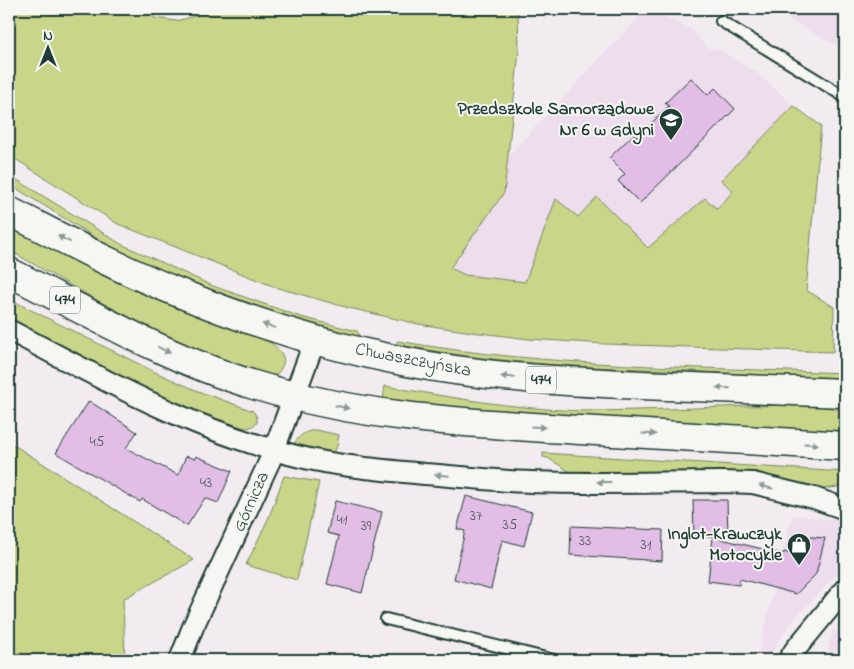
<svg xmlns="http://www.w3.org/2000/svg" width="854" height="669" font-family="'Indie Flower',sans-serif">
<rect width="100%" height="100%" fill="#f2ebf0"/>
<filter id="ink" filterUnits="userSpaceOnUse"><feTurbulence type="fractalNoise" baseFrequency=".02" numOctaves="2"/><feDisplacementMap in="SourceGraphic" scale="10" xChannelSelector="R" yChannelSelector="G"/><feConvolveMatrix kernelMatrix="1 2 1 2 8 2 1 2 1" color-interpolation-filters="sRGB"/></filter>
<g filter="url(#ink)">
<path fill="#eddded" d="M647,9L691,29L707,48L720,50L757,73L794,106L821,126L806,290L525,282L465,275L450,268L504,193L508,156Z
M770,9H845V50Z
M792,515L842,521L845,527V565L789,625L767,660H757Z
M832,631L845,634V660H826Z"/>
<path fill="#c9d589" stroke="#74895e" d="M9,9H142L155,18L176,21L222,9H518L519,51L504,193L450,268L465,275L525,282L556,199L578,217L597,197L648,248L705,198L717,209L733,191L721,180L794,106L821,126L806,290L834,307L833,352L605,344L529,339L472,332L418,324L345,307L275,287L118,224L9,155Z
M9,175L121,244L213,286L301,317L357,331L360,337L281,314L212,290L210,292L150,267L117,251L9,184Z
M9,226L271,343C284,353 289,361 276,375L265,376C174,347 91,297 9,250Z
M9,299L157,373L198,391L253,411L257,417V423L251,427L245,428L202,414L135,386L9,320Z
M398,341C545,367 696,367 845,373V378C787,377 729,373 671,370C578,367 488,363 396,344Z
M385,386C455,398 525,411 596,411C646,410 697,408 747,406C779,406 815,402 845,411V432L475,410L383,400Z
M316,430L339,435L337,446L334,453L329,454L298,448L295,442C301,434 307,431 316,430Z
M9,442L194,560L123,599L125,660H9Z
M543,453L845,472V486L816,490L722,473H572L548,458L543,457Z
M284,476L319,482L297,580L246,565L269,517Z"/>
<path fill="#e2bde6" stroke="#1f3d34" d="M691,78L708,95L715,88L735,109L640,203L618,181L625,174L609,158L634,134L637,137L669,106L665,103Z
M89,401L137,432L126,448L178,475L186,456L195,459L196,456L232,471L218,503L205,498L187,526L142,499L140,502L56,453Z
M466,496L532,512L524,546L502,540L491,589L454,579L465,531L457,529Z
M693,500H727L728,536H694Z
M335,501L382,512L362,593L327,584L339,536L327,533Z
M571,526L663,530L662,561L570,555Z
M799,536L825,538L816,574L796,594L740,579L739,585L708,581L713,537L783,554L784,552L794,555Z"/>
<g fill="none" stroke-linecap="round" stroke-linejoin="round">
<defs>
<path id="lane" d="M721,21L845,97
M386,619L554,660"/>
<path id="street" d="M9,330C104,380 199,434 305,458C344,467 385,470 425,474C452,476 480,479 508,481C579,485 651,482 722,482L753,483L814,498L845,509
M180,660L193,627L271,458L315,340
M789,660L795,650L845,589"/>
<path id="primary" d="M9,211C64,239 119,269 177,292C250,322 325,346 402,361C481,377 560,381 641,385C709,388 777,390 845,393
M9,272C88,312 168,359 254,385C362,418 468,423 580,430C669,435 757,441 845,446"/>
</defs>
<use href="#lane" stroke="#1f3d34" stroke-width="14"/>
<use href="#street" stroke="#1f3d34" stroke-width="24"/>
<use href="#primary" stroke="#1f3d34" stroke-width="31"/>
<use href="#lane" stroke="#f6f6f2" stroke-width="10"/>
<use href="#street" stroke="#f6f6f2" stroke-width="20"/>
<use href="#primary" stroke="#f6f6f2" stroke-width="28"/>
</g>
<defs><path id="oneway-solid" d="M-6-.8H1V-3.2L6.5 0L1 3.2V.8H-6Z" transform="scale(1.25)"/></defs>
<g fill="#8a9a93">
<use href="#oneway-solid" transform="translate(64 239) rotate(-153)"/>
<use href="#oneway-solid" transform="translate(269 326) rotate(-163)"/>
<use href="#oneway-solid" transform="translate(164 350) rotate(26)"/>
<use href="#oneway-solid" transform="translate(508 377) rotate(-174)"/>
<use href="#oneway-solid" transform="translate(723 388) rotate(-178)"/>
<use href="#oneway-solid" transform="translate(342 407) rotate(12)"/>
<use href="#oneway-solid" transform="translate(538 427) rotate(3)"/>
<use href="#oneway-solid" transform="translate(649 434) rotate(4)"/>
<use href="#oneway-solid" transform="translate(811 444) rotate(4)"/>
<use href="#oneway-solid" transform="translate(442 475) rotate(-175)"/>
<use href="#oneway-solid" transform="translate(604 482) rotate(180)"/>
<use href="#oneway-solid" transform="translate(766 487) rotate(-166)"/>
</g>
</g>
<defs>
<symbol id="school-pin" viewBox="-11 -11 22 30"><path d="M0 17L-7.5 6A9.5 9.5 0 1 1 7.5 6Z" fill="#1f3d34" stroke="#f6f6f2"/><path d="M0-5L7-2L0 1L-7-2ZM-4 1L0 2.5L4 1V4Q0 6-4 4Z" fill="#fff"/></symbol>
<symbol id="shop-pin" viewBox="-11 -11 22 30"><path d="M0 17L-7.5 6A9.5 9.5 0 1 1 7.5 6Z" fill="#1f3d34" stroke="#f6f6f2"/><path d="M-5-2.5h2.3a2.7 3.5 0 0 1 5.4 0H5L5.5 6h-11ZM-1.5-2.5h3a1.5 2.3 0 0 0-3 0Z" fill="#fff"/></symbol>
</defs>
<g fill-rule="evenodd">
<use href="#school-pin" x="657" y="106" width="28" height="38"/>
<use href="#shop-pin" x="785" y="531" width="28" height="38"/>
</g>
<g text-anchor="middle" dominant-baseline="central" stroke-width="4" stroke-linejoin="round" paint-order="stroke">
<g font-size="15" fill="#505d60">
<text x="97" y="442">45</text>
<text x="206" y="483">43</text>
<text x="476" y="516">37</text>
<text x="342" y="520">41</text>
<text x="510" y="525">35</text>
<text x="366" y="526">39</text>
<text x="585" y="541">33</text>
<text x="646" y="545">31</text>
</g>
<g fill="#f6f6f2" stroke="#60746d" stroke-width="1">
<rect x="50" y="286.5" width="30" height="27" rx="4"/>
<rect x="526" y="366.5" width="30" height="27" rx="4"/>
</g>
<g font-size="16" font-weight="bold" fill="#1f3d34">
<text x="65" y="300">474</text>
<text x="541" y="380">474</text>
</g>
<g font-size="18" font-weight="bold" fill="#1f3d34" stroke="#f6f6f2" text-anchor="end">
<text x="654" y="110">Przedszkole Samorządowe<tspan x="654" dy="21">Nr 6 w Gdyni</tspan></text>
<text x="782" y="535">Inglot-Krawczyk<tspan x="782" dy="21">Motocykle</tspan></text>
</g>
<g font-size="18" fill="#1f3d34" stroke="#f6f6f2">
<text transform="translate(413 361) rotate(11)">Chwaszczyńska</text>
<text transform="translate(252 502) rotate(-66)">Górnicza</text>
</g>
</g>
<rect width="854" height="669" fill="none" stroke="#f6f6f2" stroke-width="30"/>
<rect x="15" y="15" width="824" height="639" fill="none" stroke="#1f3d34" stroke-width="2" filter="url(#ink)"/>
<g transform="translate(48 48)" stroke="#f6f6f2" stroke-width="4" paint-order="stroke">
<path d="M0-4L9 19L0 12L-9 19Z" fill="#1f3d34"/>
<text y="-8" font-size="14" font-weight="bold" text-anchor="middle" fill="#1f3d34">N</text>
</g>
</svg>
